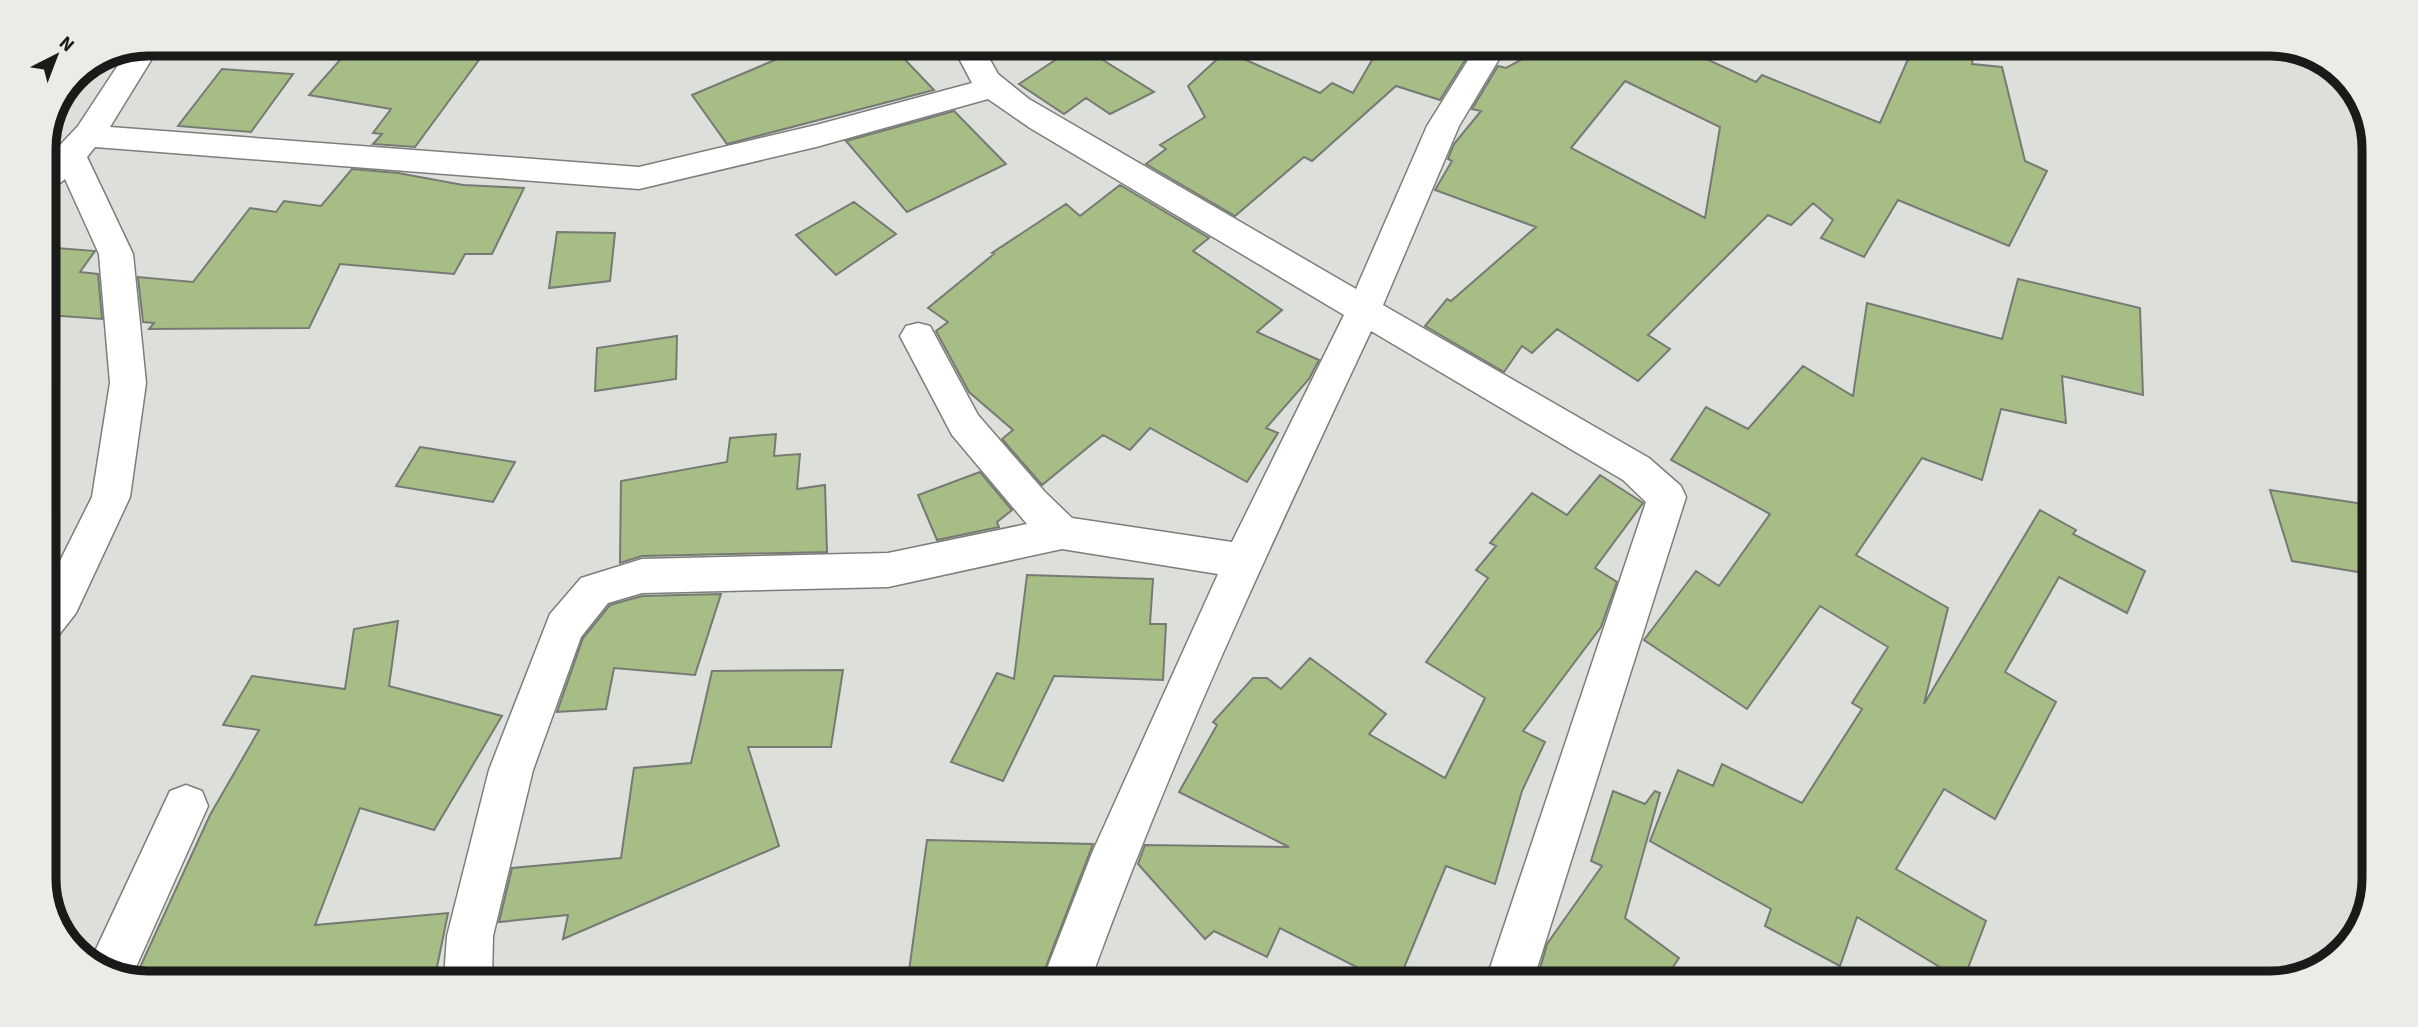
<svg xmlns="http://www.w3.org/2000/svg" width="2418" height="1027" font-family="'Source Sans 3',sans-serif">
<rect width="100%" height="100%" fill="#dde0da"/>
<path fill="#a6be85" stroke="#777a74" stroke-width="2" fill-rule="evenodd" d="M354,44L389,49L391,45H490L415,147L373,144L382,134L373,133L391,109L309,95Z
M808,46H892L934,90L727,144L692,95Z
M1075,47H1082L1154,92L1110,114L1086,98L1064,114L1019,84Z
M1379,48H1434L1467,57L1440,100L1396,86L1312,161L1304,157L1235,216L1146,164L1166,149L1160,145L1205,117L1188,86L1226,51L1320,93L1332,83L1353,93Z
M1541,49H1685L1756,82L1762,75L1880,123L1912,50H1974L1972,64L2002,67L2025,161L2047,171L2009,246L1898,200L1864,257L1821,238L1833,220L1813,203L1791,225L1768,215L1648,335L1670,349L1638,381L1557,329L1532,353L1522,346L1504,372L1425,326L1447,299L1451,301L1536,227L1435,190L1452,161L1448,159L1454,144L1481,111L1472,109L1498,66L1506,68ZM1625,81L1720,127L1705,218L1571,148Z
M222,69L293,74L251,132L178,126Z
M954,111L1006,164L907,212L846,141Z
M352,169L398,173L463,185L524,188L492,254H465L454,274L340,264L309,328L149,329L154,323L143,322L138,277L193,282L250,208L276,212L284,201L321,206Z
M1120,185L1209,238L1193,251L1282,310L1257,332L1319,360L1309,379L1266,428L1278,433L1247,482L1150,428L1130,450L1103,435L1042,485L1002,439L1013,430L969,392L936,331L948,322L928,308L994,254L992,253L1066,204L1080,216Z
M854,202L896,234L836,275L796,235Z
M557,232L615,233L610,281L549,288Z
M44,247L95,251L80,272L98,274L102,319L48,315L44,320Z
M2018,279L2140,308L2143,395L2062,376L2066,423L2001,409L1982,480L1922,458L1856,555L1948,608L1924,704L2040,510L2076,530L2073,534L2145,571L2127,613L2059,577L2005,672L2056,702L1995,819L1944,789L1896,869L1986,921L1963,981L1857,917L1840,966L1765,926L1771,909L1650,841L1678,770L1713,786L1722,764L1802,803L1862,709L1852,703L1888,647L1820,606L1747,709L1644,640L1696,571L1719,586L1770,514L1671,460L1706,407L1748,429L1803,366L1853,396L1867,303L2002,339Z
M677,336L676,379L595,391L597,348Z
M776,434L774,456L800,454L797,489L825,485L827,552L642,556L620,563L621,481L727,462L730,438Z
M420,447L515,462L493,502L396,486Z
M980,472L1012,510L997,522L999,527L937,540L918,495Z
M1600,475L1643,503L1595,568L1617,582L1601,627L1523,731L1545,742L1522,791L1495,884L1446,866L1399,980H1382L1280,928L1267,957L1214,931L1205,939L1138,864L1145,845L1289,847L1179,792L1217,725L1213,722L1253,678H1267L1281,689L1310,658L1386,714L1369,734L1445,778L1485,698L1426,662L1488,578L1476,570L1496,546L1490,543L1532,493L1567,515Z
M2270,490L2371,505L2370,574L2292,561Z
M1027,575L1153,579L1150,624H1166L1163,680L1054,676L1003,781L951,762L997,673L1014,679Z
M721,594L695,675L614,668L606,709L557,712L583,638L610,605L642,596Z
M398,621L389,686L502,716L434,830L360,808L315,925L448,913L435,977L136,976L210,815L259,730L223,725L252,676L345,689L354,629Z
M843,670L831,747H748L779,846L563,939L568,915L499,922L512,868L621,858L634,768L691,763L712,671Z
M1613,791L1645,804L1655,791L1660,793L1625,918L1679,958L1664,981H1554L1540,969L1547,944L1602,866L1591,861Z
M927,840L1093,844L1041,979L908,978Z"/>
<g fill="none" stroke-linecap="round" stroke-linejoin="round">
<defs>
<path id="minor" d="M148,44H161L110,127L639,167L816,125L972,83L953,47H983L998,74L1029,99L1356,289L1427,126L1475,49H1505L1459,126L1383,305L1649,458L1681,486L1686,497L1533,981L1486,980L1646,502L1623,480L1371,331C1271,544 1171,758 1091,979H1043L1092,853L1218,574L1062,549L888,587L642,593L608,603L581,637L533,770L493,936L492,977H444L447,936L489,770L550,614L581,578L642,559L888,553L1027,524L952,435L900,336L906,326L918,323L930,326L978,415L1045,492L1072,518L1232,542L1344,315L1030,128L988,99L816,147L639,189L95,147L87,157L133,254L146,383L130,497L76,613L58,636L44,641V593L92,497L110,383L99,254L65,179L55,187L44,190V162L78,126L126,53Z
M186,785L202,791L208,806L132,976L108,975L90,962L170,791Z"/>
</defs>
<use href="#minor" stroke="#7c7e79" stroke-width="3"/>
<use href="#minor" fill="#fff" fill-rule="evenodd"/>
</g>
<path d="M0 0H2418V1027H0ZM148 56H2270A92 92 0 0 1 2362 148V879A92 92 0 0 1 2270 971H148A92 92 0 0 1 56 879V148A92 92 0 0 1 148 56Z" fill="#eaede7" fill-rule="evenodd"/>
<path fill="none" stroke="#1a1b19" stroke-width="9" d="M148 56H2270A92 92 0 0 1 2362 148V879A92 92 0 0 1 2270 971H148A92 92 0 0 1 56 879V148A92 92 0 0 1 148 56Z"/>
<g transform="translate(56 56) rotate(42)" stroke="#eaede7" stroke-width="5" paint-order="stroke">
<path d="M0-5L12 26L0 18L-12 26Z" fill="#1a1b19"/>
<text y="-10" font-size="19" font-weight="bold" text-anchor="middle" fill="#1a1b19">N</text>
</g>
</svg>
